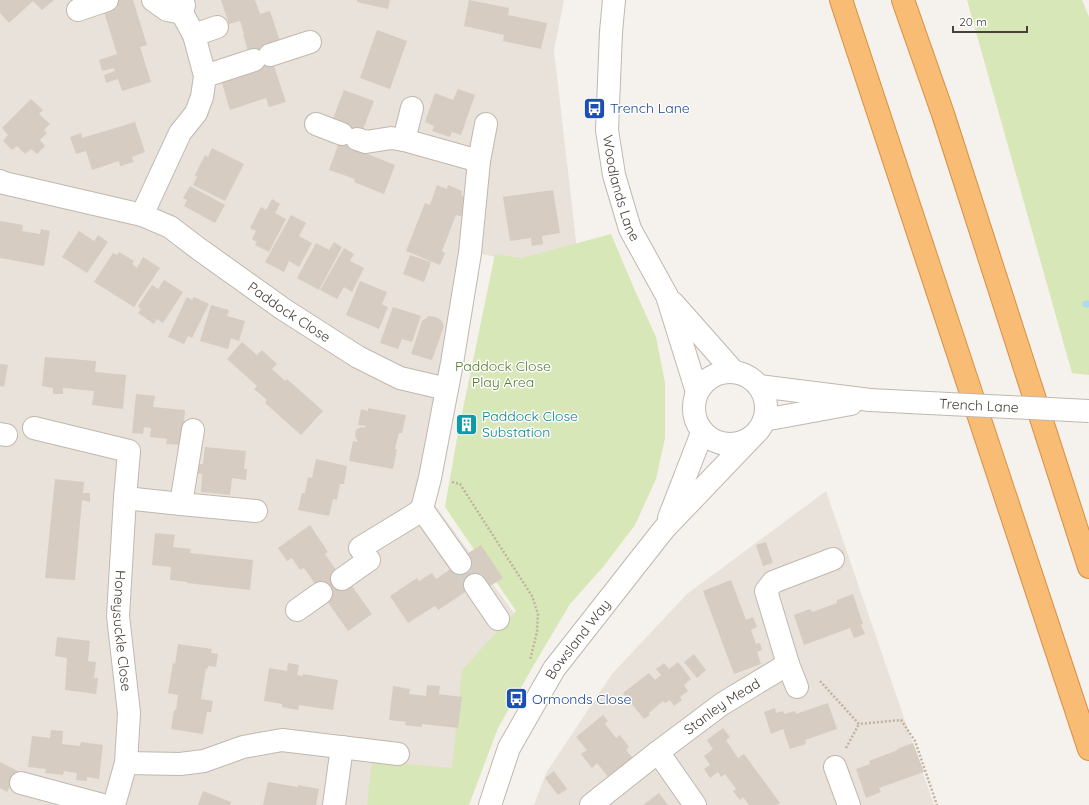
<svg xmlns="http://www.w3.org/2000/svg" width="1089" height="805" font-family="Quicksand,sans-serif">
<rect width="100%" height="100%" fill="#f5f1ec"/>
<path fill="#e9e2da" d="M0,0H564L554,50L577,250L528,263L466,251L423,489L517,617L455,772L370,805H0Z
M826,491L934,805H534L546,773L612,674L687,594Z"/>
<path fill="#d7e7b7" d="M967,0H1082L1089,17V375L1072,373Z
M611,234L636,293L656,337L665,383V438L656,479L635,525L603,567L570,604L535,663L498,728L469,805H367L372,761L452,768L462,670L516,611L445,507L457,438L495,254L522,258Z"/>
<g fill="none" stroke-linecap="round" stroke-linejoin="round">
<path stroke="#abdbee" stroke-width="7" d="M1086,304H1089"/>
</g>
<path fill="#d6ccc1" d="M0,0H54L42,10L33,1L9,23L0,13Z
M114,0H133L147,45L140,47L151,82L122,91L118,79L106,83L104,75L115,71L114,68L102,71L99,60L117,54L104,12L117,8Z
M221,0H255L260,14L270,11L281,44L268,48L286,102L269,107L266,98L230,110L221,80L248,51L243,34H244L240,21L229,24Z
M357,0H390L388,9L357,2Z
M469,0L509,8L508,15L547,23L541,49L503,41L504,35L464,26Z
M377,30L407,41L390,89L360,78Z
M458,89L475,95L461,135L452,132L450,137L432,131L434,126L425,122L435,93L453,100Z
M344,90L374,101L362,132L366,151L365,153L395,165L384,194L354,182L355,179L329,170L342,134L332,121Z
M31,99L43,110L39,114L50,124L44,130L47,133L40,140L45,146L37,154L31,149L25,154L17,146L12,150L3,141L8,135L2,128Z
M135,122L145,152L132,157L134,162L120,166L119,161L92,170L86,151L76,154L70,137L81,133L82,138Z
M212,148L244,164L225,201L193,185L197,177L195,175L205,155L208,157Z
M437,185L447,189L448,185L462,191L461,195L467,198L463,207L466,209L463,217L456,215L442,251L445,253L440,265L406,251L425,203L430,205Z
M190,186L225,205L215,223L184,206L187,200L183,198Z
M553,190L560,233L542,236L543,244L532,246L531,238L510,241L503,197Z
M272,199L280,204L275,213L286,219L269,252L255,245L257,242L252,239L256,231L250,228L261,207L266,210Z
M291,215L306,223L299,236L312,243L299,267L289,261L284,272L265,262Z
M0,221L23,225L22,231L40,234L41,229L50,231L44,266L0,258Z
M79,231L94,241L98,235L108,242L87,273L62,257Z
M334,242L342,247L319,290L297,278L316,243L329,250Z
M344,248L354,254L350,261L364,268L352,292L344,287L337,299L320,290Z
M119,252L134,261L132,264L137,268L143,257L160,268L134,307L94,282L113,253L117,255Z
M410,255L431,262L424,282L403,274Z
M164,280L183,292L163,323L157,319L154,324L138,313L141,309L138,306L152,285L158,289Z
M360,281L387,292L382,304L388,307L379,329L346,315Z
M187,297L192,300L194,297L209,304L192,338L188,336L184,344L168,337Z
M211,305L229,310L227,316L245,321L239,341L231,338L228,349L200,341Z
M393,307L421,316L412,342L402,339L398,349L380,343Z
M429,316L436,317L441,320L444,326L432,360L411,354L422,321Z
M242,342L257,355L262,350L277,364L272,369L285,381L287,379L323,411L301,435L265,403L267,400L254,389L257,386L227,359Z
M45,357L96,361L95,372L126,375L123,409L92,405L94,391L63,388V394H53V388L42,386Z
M0,364L8,365L4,387L0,386Z
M136,394L155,396L153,407L185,410L182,445L166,444L167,439L150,437L151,428L144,427L143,434L132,433Z
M368,408L406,415L402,433H399L395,449H397L393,469L349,461L353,441L358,442L355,436L356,430L361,427L365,428L366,426L358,425L361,409L368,411Z
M465,420L471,421L469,432L463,431Z
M205,447L246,451L244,469H247L246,480L232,478L230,495L201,492L202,474L195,473L196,464H203Z
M316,459L347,466L344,484H340L337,500L333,499L329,516L298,510L302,493H305L308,477L312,478Z
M55,479L84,482L83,493H90V502L82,500L75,580L45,578Z
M310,525L328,552L325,554L342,579L348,588L352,586L372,614L348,631L304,568L300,570L292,558L287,561L278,548Z
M155,533L175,535L173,547L191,549L190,553L253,560L250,590L187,583V582L170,580L171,567L152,565Z
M766,542L773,563L763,566L756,545Z
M481,545L503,578L487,588L482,581L438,610L435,606L408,623L390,596L417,578L419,581L432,573L436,579L467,558L465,555Z
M731,580L746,620L753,617L757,627L751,630L756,644L760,643L762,650L757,652L761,664L734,674L703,591Z
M853,594L863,624L861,625L865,634L854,638L850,628L804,645L794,615L810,609L812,612L837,603V600Z
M57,637L90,641L88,661L96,662L94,678H98L96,694L65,690L67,658L55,656Z
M178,644L212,649L211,653L218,654L216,667L208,666V669L206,668L201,699L213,701L211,712H207L203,734L171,729L174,710H176L178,695L168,693L173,663L175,664Z
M694,654L706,670L697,678L684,662Z
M678,662L691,679L684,685L688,691L680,697L682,700L674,706L670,700L665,703L663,701L649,713L650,715L644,719L623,693L649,673L655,680L661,675L656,669L664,663L669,669Z
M288,663L299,665L297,675L303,676V674L338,680L333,710L299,705L298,710L282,707V704L264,701L269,668L287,671Z
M427,685L440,686L439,694L462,697L458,728L422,724V727L405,725L406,722L389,720L393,686L410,689L409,694L426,696Z
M828,703L837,729L805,740L806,744L790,749L783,729L771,734L764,712L775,708L776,713L783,711L784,714L795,711L796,714Z
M603,715L608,721L605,724L616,738L620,735L629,747L626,750L633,758L609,778L597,763L592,768L581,754L587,750L576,737Z
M723,728L730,737L726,740L738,758L744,754L780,803L777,805H749L743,797L740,800L736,795L733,791L736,789L725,774L721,777L718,772L710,778L704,769L710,765L704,756L713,749L707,740Z
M51,730L63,731L62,744L80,746L81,742L103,745L99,779L87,777V781L76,780L77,773L64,771L63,775L45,773L46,769L28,767L32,736L50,738Z
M913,743L924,772L879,788L881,792L866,798L856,769L870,764L869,761L898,750L897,749Z
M0,762L18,771L7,792L0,788Z
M554,771L567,789L558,795L545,778Z
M268,782L298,787V785L319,789L316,805H263Z
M203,791L231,802L230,805H198Z
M659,793L668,805H643Z"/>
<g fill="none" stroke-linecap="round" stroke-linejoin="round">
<path stroke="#d3cec8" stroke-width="22" stroke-dasharray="22 11" stroke-linecap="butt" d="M460,563L475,585"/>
<defs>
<g id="minor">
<path d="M153,0L167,10L182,13"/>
<path id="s1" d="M614,0L611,32L607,130L614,175L630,229L667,296L697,392"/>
<path d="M78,10L107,0"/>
<path d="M194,35L217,27"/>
<path d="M270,55L310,42"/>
<path d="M205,76L254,60"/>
<path d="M316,124L342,134"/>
<path d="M357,139L366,142L391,138L404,140L479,161"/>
<path d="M404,140L412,108"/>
<path id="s2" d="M0,181L4,183L142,215L170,227L199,249L283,309L358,357L400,378L447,389"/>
<path d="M142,215L180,133L196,113L202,97L205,76L194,35L182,13L184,5"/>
<path d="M673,303L734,372"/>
<circle cx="730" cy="408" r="36"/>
<path d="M759,386L870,400"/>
<path d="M764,420L851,404"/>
<path id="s3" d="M34,428L129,451L125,498L118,616L129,713L126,763L114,805"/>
<path d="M193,430L181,504L256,511"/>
<path d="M0,434L6,435"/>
<path d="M125,498L181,504"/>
<path d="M422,509L460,563"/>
<path d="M669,518L702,433"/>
<path d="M342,579L369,560L360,548L414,515L422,509L430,478L452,363L470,253L479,161L486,124"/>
<path d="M475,585L498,619"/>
<path d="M297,610L321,593"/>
<path d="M797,687L788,664L766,591L773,582L833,559"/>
<path d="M658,752L695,805"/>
<path d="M126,763L180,764L204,761L243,747L282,740L398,754"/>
<path d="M835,767L849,805"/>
<path d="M21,783L103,805"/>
<path d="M334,805L342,747"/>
<path id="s4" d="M490,805L509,748L554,669L664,529L752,437"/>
<path id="s5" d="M591,805L658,752L722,704L788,664"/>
</g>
<path id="highway" d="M841,0L1089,749
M903,0L943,114L1089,567"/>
</defs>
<use href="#minor" stroke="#c0b8ae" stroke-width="24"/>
<use href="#highway" stroke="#d88f43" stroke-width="24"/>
<path stroke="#c2b2a0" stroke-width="2.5" stroke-dasharray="2 2" stroke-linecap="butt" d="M452,482L460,484L532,596L538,614L537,632L530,660
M820,681L859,724L901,720L915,741L937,805
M846,748L859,724"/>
<use href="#minor" stroke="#fff" stroke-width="22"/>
<use href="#highway" stroke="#f8bc74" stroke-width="22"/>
<defs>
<g id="minor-bridge">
<path id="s6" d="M870,400L1089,411"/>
</g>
</defs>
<use href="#minor-bridge" stroke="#c0b8ae" stroke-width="24" stroke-linecap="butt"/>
<use href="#minor-bridge" stroke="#fff" stroke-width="22"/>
</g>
<defs>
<symbol id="bus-square" viewBox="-11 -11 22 22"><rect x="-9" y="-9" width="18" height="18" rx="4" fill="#1a4fb4" stroke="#fff"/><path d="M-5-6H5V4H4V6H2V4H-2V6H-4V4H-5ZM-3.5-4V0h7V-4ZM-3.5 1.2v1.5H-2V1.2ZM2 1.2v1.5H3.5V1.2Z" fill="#fff"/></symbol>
<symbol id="building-square" viewBox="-11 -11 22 22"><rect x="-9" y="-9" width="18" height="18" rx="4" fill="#0f9aa8" stroke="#fff"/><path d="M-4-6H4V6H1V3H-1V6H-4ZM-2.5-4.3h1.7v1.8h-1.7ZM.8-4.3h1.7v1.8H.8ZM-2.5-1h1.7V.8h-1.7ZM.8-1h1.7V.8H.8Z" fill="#fff"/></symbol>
</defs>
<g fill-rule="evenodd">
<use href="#bus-square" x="582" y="96" width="25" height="25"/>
<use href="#building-square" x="454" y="412" width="25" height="25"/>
<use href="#bus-square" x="504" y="686" width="25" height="25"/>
</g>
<g text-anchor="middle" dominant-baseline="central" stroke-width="3" stroke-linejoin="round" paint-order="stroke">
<g font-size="14" fill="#164399" stroke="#fff" text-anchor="start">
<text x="610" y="108">Trench Lane</text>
<text x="532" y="699">Ormonds Close</text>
</g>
<g font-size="14" fill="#494139" stroke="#fff">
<text stroke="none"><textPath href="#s1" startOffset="190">Woodlands Lane</textPath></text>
<text stroke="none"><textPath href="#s2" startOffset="323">Paddock Close</textPath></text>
<text stroke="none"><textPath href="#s6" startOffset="109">Trench Lane</textPath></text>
<text stroke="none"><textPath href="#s3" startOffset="278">Honeysuckle Close</textPath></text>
<text stroke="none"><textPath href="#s4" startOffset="189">Bowsland Way</textPath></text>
<text stroke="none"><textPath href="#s5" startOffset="164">Stanley Mead</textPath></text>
</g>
<g font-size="14" fill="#547a2e" stroke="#fff">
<text x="503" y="366">Paddock Close<tspan x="503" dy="16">Play Area</tspan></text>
</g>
<g font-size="14" fill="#0d838f" stroke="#fff" text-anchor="start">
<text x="482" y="416">Paddock Close<tspan x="482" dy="16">Substation</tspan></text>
</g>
</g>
<path d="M953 26v6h74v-6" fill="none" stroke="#494139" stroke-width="2"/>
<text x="959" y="26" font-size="12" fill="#494139" stroke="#ffffff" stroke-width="3" paint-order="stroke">20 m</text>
</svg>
